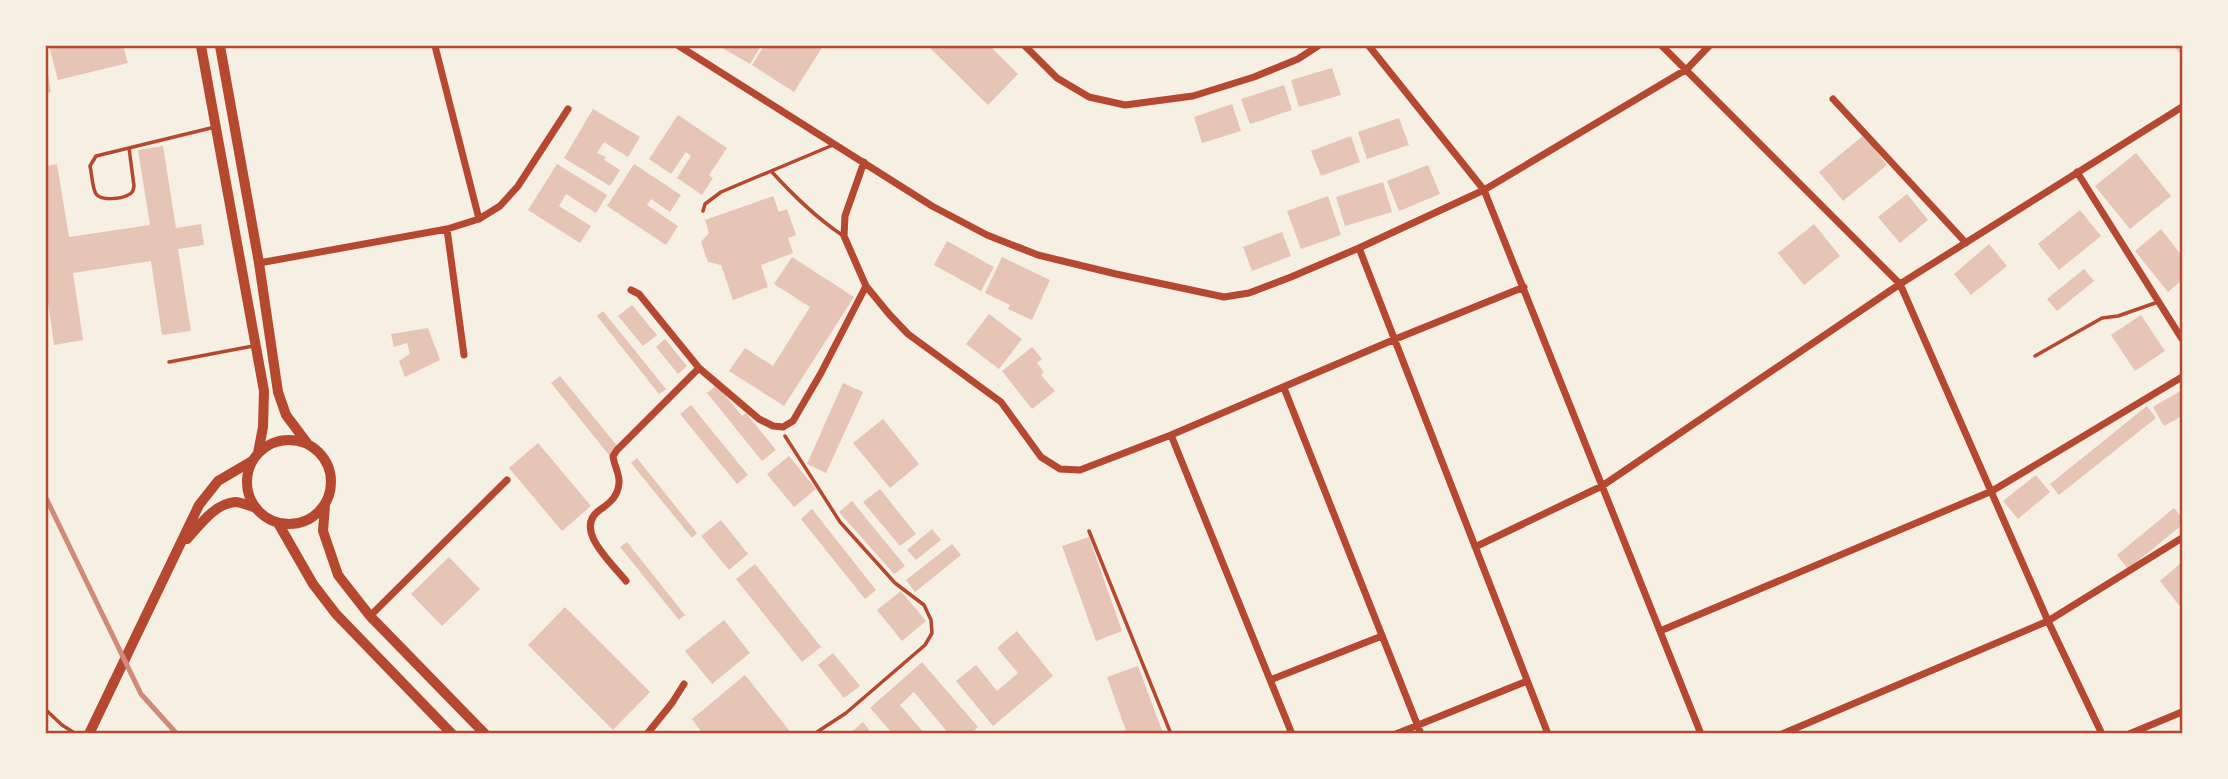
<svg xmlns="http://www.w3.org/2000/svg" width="2228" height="779" font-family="Karla,sans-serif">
<rect width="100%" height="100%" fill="#f6efe4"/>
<path fill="#e6c5b7" d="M49,46H123L128,63L58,80Z
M719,46H761L750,64Z
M764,46H823L794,92L752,65Z
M930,46H990L1018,74L988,105L929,47Z
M2174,46H2182V56Z
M1332,68L1341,95L1299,107L1291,80Z
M47,69L51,92L46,93V70Z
M1284,85L1292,110L1250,124L1241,99Z
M1232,104L1241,131L1202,143L1194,117Z
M593,109L640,137L628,157L604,142L597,153L606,157L604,160L620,170L610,186L564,158Z
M678,115L727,148L709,175L713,178L702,195L677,178L691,156L686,152L671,174L649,159Z
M1399,118L1409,145L1367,159L1358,132Z
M1864,135L1887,165L1843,201L1819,172Z
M1351,136L1360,162L1321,176L1311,151Z
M163,146L176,228L201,224L204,245L178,249L191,331L162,335L151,261L73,273L83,340L54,345L46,287V166L57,164L69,237L150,225L138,150Z
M2136,153L2171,196L2130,229L2095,186Z
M557,164L607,195L596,213L566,194L559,206L591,226L580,243L528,210Z
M634,164L681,195L670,212L651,199L647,205L678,226L666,245L607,206Z
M1428,165L1440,194L1399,211L1387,181Z
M1383,182L1392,212L1345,226L1336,197Z
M1907,194L1928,220L1900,243L1878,217Z
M773,196L779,212L787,209L796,235L788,238L793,253L761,265L768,287L733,300L721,265L708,262L701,242L709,233L705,220Z
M1328,196L1341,235L1301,249L1287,211Z
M2080,210L2101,236L2059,270L2038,244Z
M1814,224L1840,256L1804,285L1778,253Z
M2161,229L2182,256V280L2168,292L2135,251Z
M1282,232L1291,256L1252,271L1243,247Z
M947,241L994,267L981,291L934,265Z
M1989,244L2007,266L1971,295L1954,274Z
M792,257L854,297L784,406L729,371L745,348L773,366L810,307L774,284Z
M1002,257L1050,280L1032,320L1008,309L1010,305L985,293Z
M2084,269L2094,281L2057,311L2047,299Z
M632,305L657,335L643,346L618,316Z
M603,311L666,389L659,394L597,316Z
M989,314L1022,339L999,369L966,344Z
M2141,315L2165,351L2135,371L2111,335Z
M428,328L440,360L405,377L399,361L410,354L407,343L394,347L391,334Z
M665,339L687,366L678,374L656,347Z
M1032,347L1042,359L1037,363L1044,372L1041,375L1055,391L1032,409L1002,371Z
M560,376L618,447L609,455L551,383Z
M843,383L863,392L826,473L807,464Z
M717,385L742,416L746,413L776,450L762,461L707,393Z
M2182,390V416L2164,426L2153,407Z
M691,405L748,475L737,484L680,414Z
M2147,406L2156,418L2059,495L2050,484Z
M883,419L919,464L890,488L853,443Z
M538,443L591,506L562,531L509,468Z
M789,456L816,489L794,507L767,474Z
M637,458L697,533L692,538L631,463Z
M2036,475L2050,492L2018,519L2003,501Z
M880,489L916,534L900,546L863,502Z
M852,501L905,566L894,574L839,512Z
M2174,508L2182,518V525L2128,569L2117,555Z
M812,509L876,590L865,599L801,519Z
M721,520L748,554L729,570L701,536Z
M932,529L941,540L916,560L907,550Z
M1089,537L1122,631L1096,641L1062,546Z
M627,542L685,615L679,620L620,547Z
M952,544L961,555L915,592L906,580Z
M449,557L480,589L442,626L411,594Z
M2182,562V609L2160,581Z
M755,564L821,647L802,662L736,579Z
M901,591L926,621L902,641L877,610Z
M565,607L650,692L613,730L528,645Z
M724,620L750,653L712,684L685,651Z
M1017,631L1053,676L993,726L956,681L976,665L997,691L1018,673L997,648Z
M833,653L860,686L844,698L818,665Z
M922,662L978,727L971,734H949L914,692L900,705L925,734H893L870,708Z
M1138,666L1163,733L1161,734H1127L1107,677Z
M745,675L792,734H703L692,719Z
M863,722L872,734H849Z"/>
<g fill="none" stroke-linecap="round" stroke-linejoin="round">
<path stroke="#b5482f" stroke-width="3.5" d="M785,436L840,522L895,583L924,605L931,620L932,633L925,645L846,713L814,734"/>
<path stroke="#b5482f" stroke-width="3.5" d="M129,148L134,186C133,191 133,193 128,195C121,199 101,201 96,194C92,187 92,174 90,166L96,156L215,127
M771,171C793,195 814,216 842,235
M703,211L705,204L721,192L833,145
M2035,356L2102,318L2118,316L2158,302
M169,362L253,346
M1089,531L1171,734
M46,710L62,725L76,734"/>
<path stroke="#b5482f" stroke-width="7" d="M435,46L479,219
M679,46L932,206L987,235L1038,255L1116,274L1224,297L1249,293L1291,277L1359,248L1484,190L1687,69L1709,46
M1025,46L1057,78L1089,97L1125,105L1193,96L1254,77L1298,59L1318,46
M1369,46L1484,190L1701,734
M1662,46L1900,284L2048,621L2102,734
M1833,99L1966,243
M864,162L845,216L844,236L866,286L889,314L908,334L1001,402L1041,457L1060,469L1080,470L1171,435L1393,340L1524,287
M2077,172L2182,339
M447,229L464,355
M1359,248L1548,734
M259,263L447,229L479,219L500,206L518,186L568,109
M631,290L639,294L699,368L759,419L773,426L783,427L793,421L821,373L866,286
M1284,388L1421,734
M1171,435L1292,734
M1475,547L1602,486L1900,284L2182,107
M626,581C612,563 571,528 601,509C610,503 618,496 619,483C620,474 614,466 613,456L617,450L699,368
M370,616L507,480
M1660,631L1992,491L2182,377
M1270,680L1382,636
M647,734L672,703L684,684
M1396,734L1527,681
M1782,734L2048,621L2182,538
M2129,734L2182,712"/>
<path stroke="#b5482f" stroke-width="10" d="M187,539C200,525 214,504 235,502C241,502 250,506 256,508
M89,734L199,505L218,481L252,461"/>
<path stroke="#b5482f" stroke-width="10" d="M201,46L264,391L263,427L258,453
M220,46L259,263L278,392L286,415L307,443
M247 482a42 42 0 1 1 84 0a42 42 0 1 1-84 0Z
M325,505L323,531L338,575L370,616L485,734
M278,523L313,584L336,614L452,734"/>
<path stroke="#cf8b77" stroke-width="5" d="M46,498L141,694L177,734"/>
</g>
<rect width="2228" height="779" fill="none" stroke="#f6efe4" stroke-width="94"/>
<rect x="47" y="47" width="2134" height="685" fill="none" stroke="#b5482f" stroke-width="2.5"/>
</svg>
